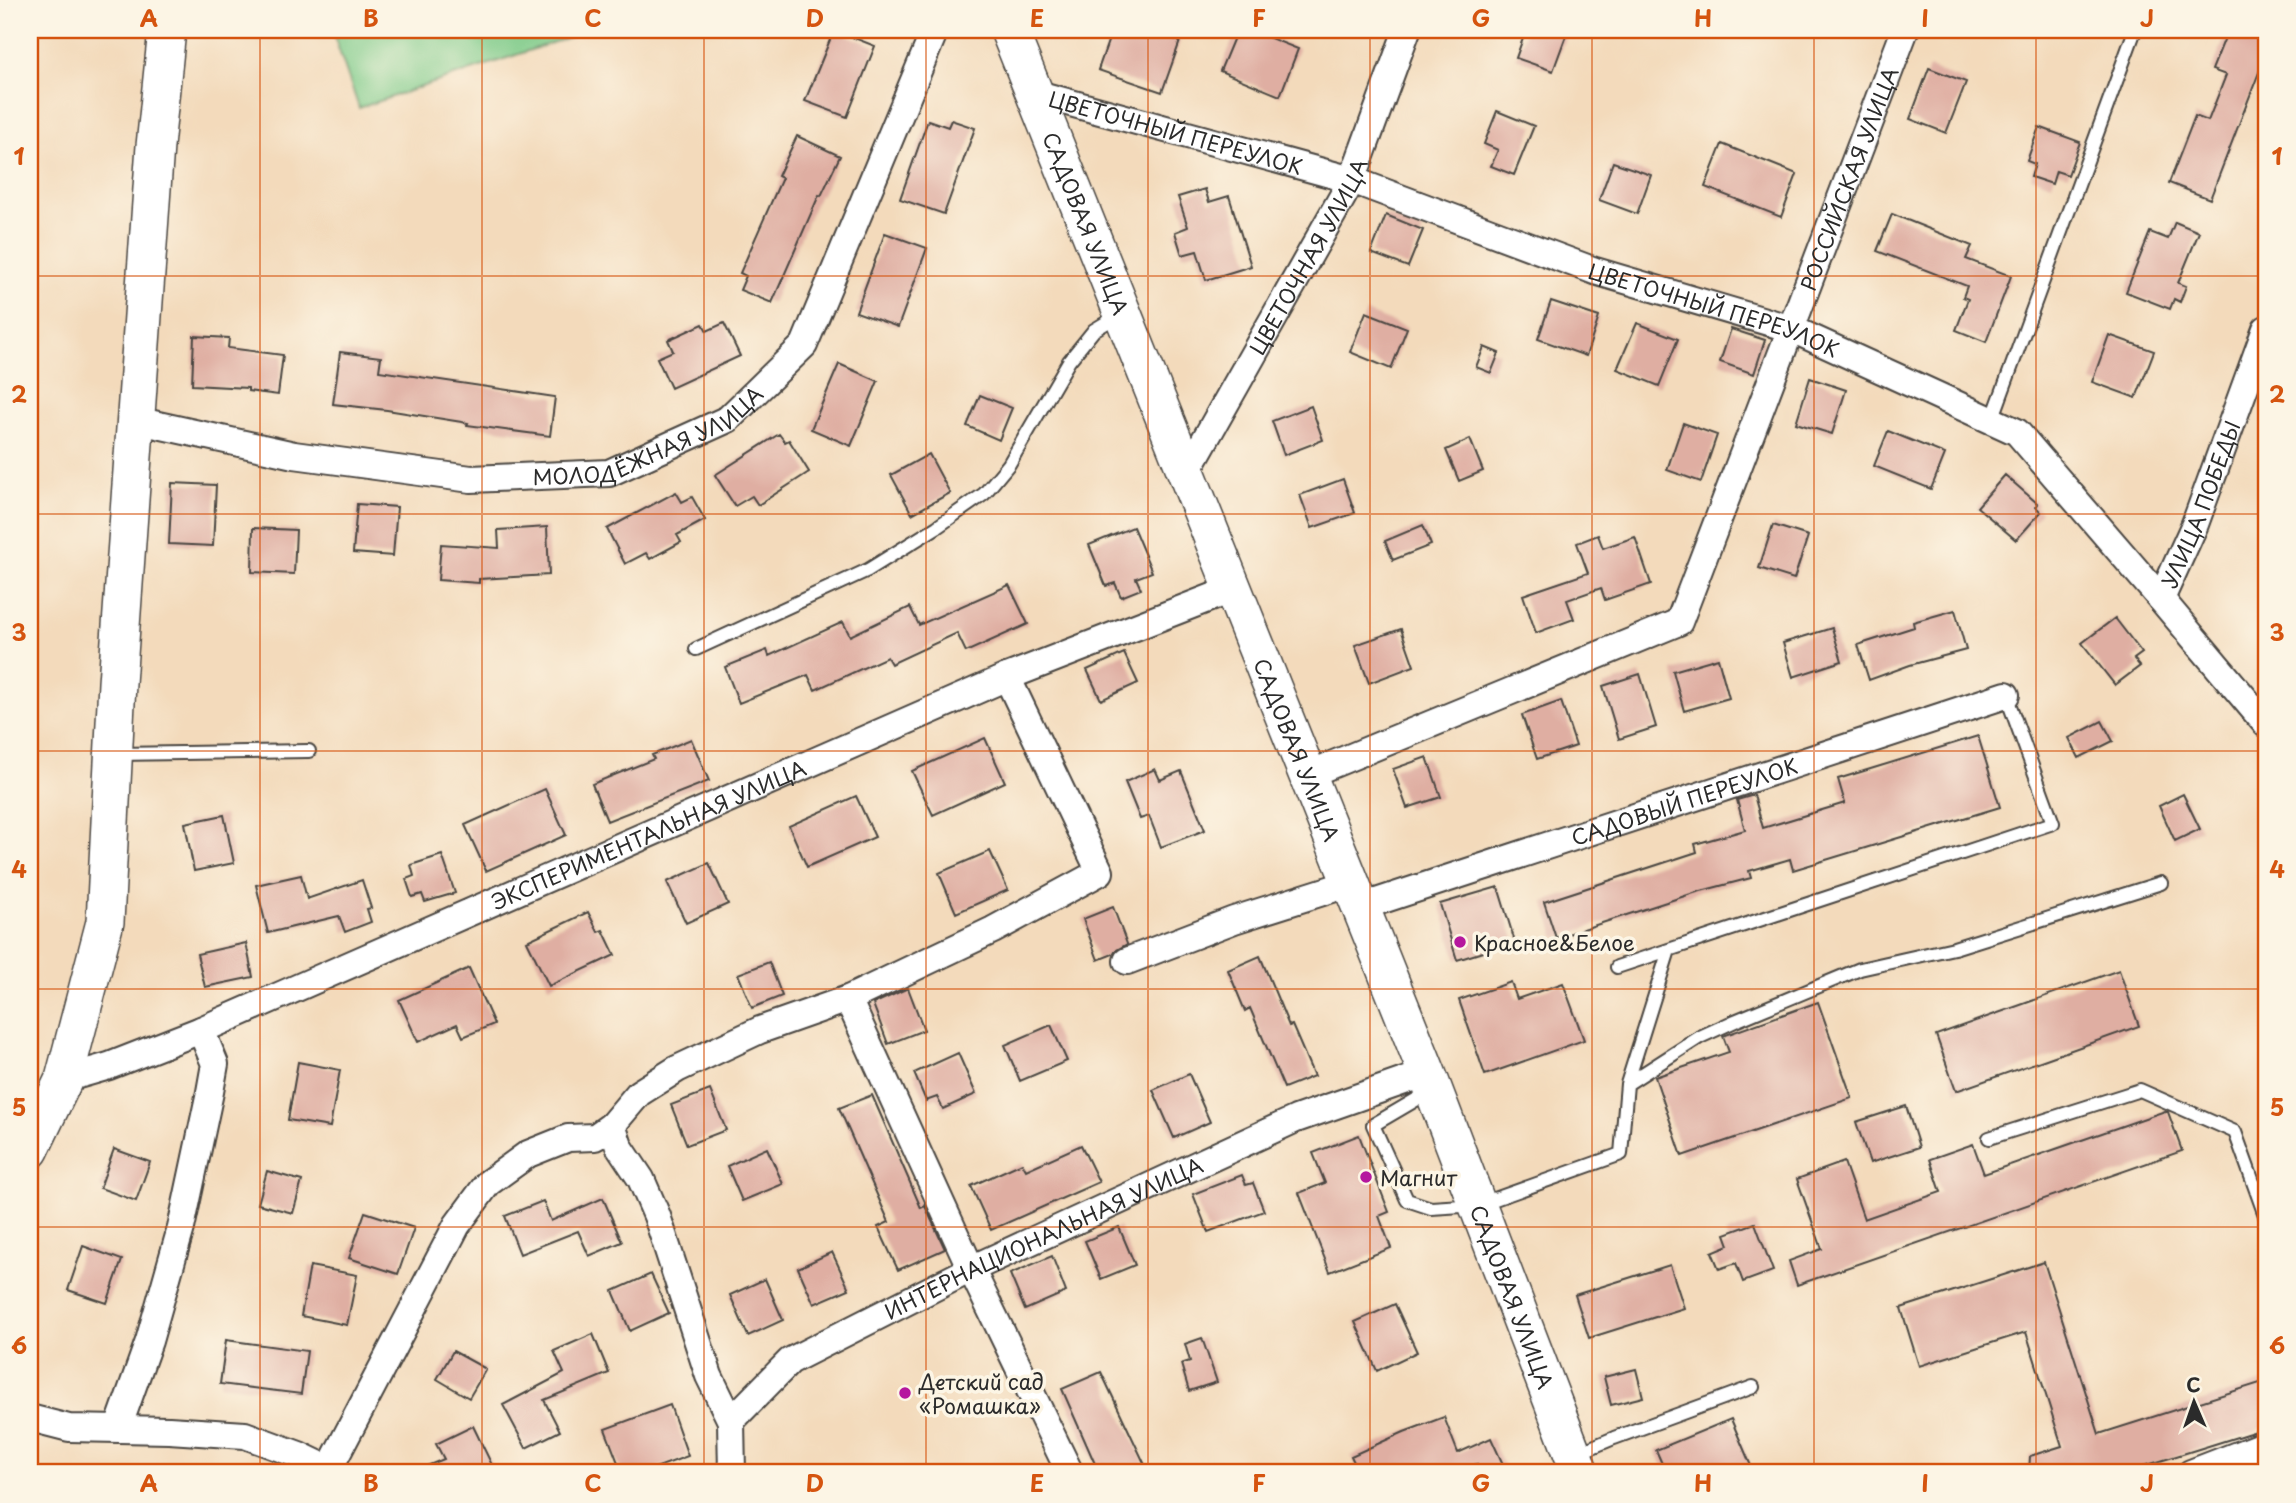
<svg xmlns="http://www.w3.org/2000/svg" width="2296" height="1503" font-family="'Playpen Sans',sans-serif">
<rect width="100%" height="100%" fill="#fcf5e5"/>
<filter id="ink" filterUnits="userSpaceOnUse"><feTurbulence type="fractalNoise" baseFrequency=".0143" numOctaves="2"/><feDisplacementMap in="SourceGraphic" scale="14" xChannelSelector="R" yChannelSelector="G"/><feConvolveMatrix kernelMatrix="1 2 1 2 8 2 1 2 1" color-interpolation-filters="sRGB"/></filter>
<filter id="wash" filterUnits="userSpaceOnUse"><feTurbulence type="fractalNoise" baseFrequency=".00686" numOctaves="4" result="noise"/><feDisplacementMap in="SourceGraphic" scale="28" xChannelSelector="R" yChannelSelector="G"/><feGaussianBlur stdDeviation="1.57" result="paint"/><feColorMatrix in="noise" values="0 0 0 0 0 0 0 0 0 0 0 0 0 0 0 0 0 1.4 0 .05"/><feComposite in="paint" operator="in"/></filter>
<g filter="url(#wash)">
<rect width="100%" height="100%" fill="#f3dabb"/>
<path fill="#7ecb89" stroke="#547b5a" stroke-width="2" d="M332,30H590L359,108Z"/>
<g id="blocks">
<path fill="#dfaea2" d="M834,30L875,46L847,117L805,101Z
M1112,30H1149L1180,41L1162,92L1098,70Z
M1237,30H1250L1298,49L1280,96L1220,71Z
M1526,30H1568L1553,71L1516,58Z
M2228,30H2266V54L2210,199L2169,183L2195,116L2208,121L2226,75L2212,70Z
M1929,68L1966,82L1946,133L1910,119Z
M1497,111L1534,126L1514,175L1491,166L1498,150L1484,144Z
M928,120L948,127L951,120L975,128L944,214L900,199Z
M2039,127L2080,142L2068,175L2056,171L2052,184L2031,177L2035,164L2027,161Z
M797,136L840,156L821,196L819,195L772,303L740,290L746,276L740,273L782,178L778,176Z
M1722,144L1797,174L1781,217L1705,187Z
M1613,162L1651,175L1637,214L1599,200Z
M1205,189L1209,202L1229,196L1251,266L1206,280L1197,251L1182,255L1175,232L1188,227L1178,197Z
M1892,214L1972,246L1966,259L2011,276L1986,342L1956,330L1968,299L1963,297L1967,286L1877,251Z
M1386,215L1423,230L1408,267L1371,253Z
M2175,222L2199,232L2178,283L2186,286L2180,302L2174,299L2170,309L2126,292L2150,232L2168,239Z
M885,233L927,248L898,327L856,312Z
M1551,301L1599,317L1586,356L1538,339Z
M1366,312L1407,328L1391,369L1350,352Z
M724,323L740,356L671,388L657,358L673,351L668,340L703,324L707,331Z
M1637,323L1678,339L1659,386L1617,369Z
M1731,329L1765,340L1754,374L1720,362Z
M2109,335L2154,351L2136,398L2092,382Z
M194,336L229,338L228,348L283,355L278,395L248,391V388L192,385Z
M1484,347L1499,353L1491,373L1476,367Z
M340,352L381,357L379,371L555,397L550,436L467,425L468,423L387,410L333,404Z
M839,364L878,381L851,446L811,429Z
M1810,378L1846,390L1832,434L1796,423Z
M980,395L1012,408L999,440L967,426Z
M1311,406L1323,440L1284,455L1272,421Z
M1683,423L1717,435L1701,482L1667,470Z
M1888,431L1945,454L1931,489L1874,466Z
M779,434L785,442L789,440L809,472L758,505L752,496L735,506L715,475Z
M1470,439L1483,471L1459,481L1446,450Z
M929,454L950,493L912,514L891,475Z
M2005,475L2038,504L2036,507L2041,512L2016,540L1977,507Z
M1343,479L1355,513L1312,528L1300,495Z
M172,483L216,485L213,546L169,544Z
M676,492L682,502L692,497L705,520L677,535L681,542L650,559L646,553L625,564L607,529Z
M357,504L397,507L393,556L353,553Z
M1423,525L1431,545L1393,560L1385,541Z
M1773,525L1808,536L1794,579L1759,568Z
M547,527L549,575L479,579V583L438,580L441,544L499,548L498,530Z
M1133,527L1152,572L1136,578L1141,589L1121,597L1115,583L1106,586L1089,545Z
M253,528L296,530L294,574L252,572Z
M1598,535L1603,548L1635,537L1651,584L1605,600L1601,588L1567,600L1574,619L1536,633L1523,595L1588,573L1577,543Z
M1009,585L1028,624L966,652L957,633L891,664L887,657L815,690L808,675L739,703L725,667L767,650L769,656L843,622L850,636L910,607L919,625Z
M1955,610L1966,650L1910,665L1869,680L1858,645L1914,627L1913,622Z
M2115,618L2142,653L2134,659L2140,666L2115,685L2082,643Z
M1832,628L1842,661L1793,677L1783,643Z
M1401,629L1414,666L1369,683L1355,645Z
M1124,653L1138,683L1101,700L1087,670Z
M1718,658L1729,698L1684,711L1673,671Z
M1640,674L1656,727L1619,739L1603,686Z
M1561,701L1576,746L1537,759L1522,715Z
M2102,721L2113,741L2079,758L2069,738Z
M1978,736L2000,807L1793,870L1790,859L1749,871L1751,878L1697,892L1556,938L1544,902L1697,852L1695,844L1745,830L1737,800L1754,795L1763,828L1845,803L1838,779Z
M985,738L1005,782L933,815L912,771Z
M691,739L709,781L607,821L592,784L654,759L652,755Z
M1427,757L1441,797L1407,808L1393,769Z
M1155,769L1160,780L1181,771L1205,830L1161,847L1149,816L1140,819L1125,782Z
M545,789L566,835L486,871L465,825Z
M2183,794L2200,829L2175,841L2159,806Z
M856,796L875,837L807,867L789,826Z
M224,815L234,863L194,871L185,823Z
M990,851L1008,890L956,913L939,873Z
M442,855L455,893L425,902L422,894L412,897L406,879L414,876L411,865Z
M709,863L728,904L686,923L667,882Z
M301,875L307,899L362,880L371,908L367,909L371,922L345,932L339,916L268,933L256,885Z
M1498,887L1515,942L1457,960L1440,904Z
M1113,907L1127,944L1115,951L1113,954L1098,960L1083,919Z
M588,912L598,932L603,930L615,955L549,986L527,941Z
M246,943L253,977L205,987L197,954Z
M1260,956L1289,1026L1292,1025L1314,1076L1284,1088L1250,1008L1245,1011L1228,970Z
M769,962L782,996L752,1008L738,974Z
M469,968L494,1024L463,1037L457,1024L418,1042L399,1000Z
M2119,970L2139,1026L1956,1091L1936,1035Z
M1511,982L1517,999L1563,983L1584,1040L1485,1075L1459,1000Z
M908,988L924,1030L888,1044L873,1004Z
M1818,1002L1852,1098L1682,1156L1655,1077L1729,1052L1723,1036Z
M1051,1025L1067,1061L1020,1081L1005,1045Z
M958,1053L976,1094L943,1109L937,1097L926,1101L914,1073Z
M298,1062L340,1070L330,1127L288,1120Z
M1189,1074L1210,1122L1174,1138L1153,1090Z
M710,1090L726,1130L687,1145L671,1105Z
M872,1095L921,1208L925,1206L945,1249L898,1270L878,1227L889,1222L839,1108Z
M1906,1106L1919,1147L1870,1163L1856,1122Z
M2165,1111L2168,1112L2182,1151L1797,1285L1789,1261L1822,1249L1797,1179L1844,1162L1864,1219L1941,1192L1930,1159L1973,1144L1984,1174Z
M1359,1135L1389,1212L1379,1216L1391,1248L1330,1272L1299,1193L1325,1183L1313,1153Z
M1081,1145L1099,1182L991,1230L971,1186L1022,1163L1026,1170Z
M767,1148L783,1184L742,1201L727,1166Z
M114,1149L150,1162L136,1201L100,1188Z
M267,1171L302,1181L293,1213L258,1204Z
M1242,1175L1246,1185L1253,1183L1264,1211L1208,1232L1193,1194Z
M603,1198L622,1242L589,1256L578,1231L520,1254L505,1216L543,1201L551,1221Z
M365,1212L414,1228L398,1274L349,1258Z
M1755,1223L1773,1271L1743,1282L1736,1263L1719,1269L1712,1252L1729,1245L1725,1234Z
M1119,1227L1135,1265L1101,1279L1085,1241Z
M83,1246L122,1260L107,1303L68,1290Z
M832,1252L849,1289L814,1304L798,1268Z
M1052,1256L1066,1292L1025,1310L1010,1274Z
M2044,1262L2099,1434L2266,1381V1428L2122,1473H2029L2030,1456L2062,1446L2026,1332L1919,1366L1901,1308Z
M1670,1265L1684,1308L1589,1338L1575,1295Z
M310,1266L357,1275L347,1325L301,1316Z
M651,1274L669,1313L630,1331L613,1291Z
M765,1279L783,1320L748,1336L730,1295Z
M1395,1304L1417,1352L1377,1371L1355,1322Z
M593,1334L609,1373L544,1400L560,1431L526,1448L503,1405L564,1373L554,1351Z
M1202,1338L1217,1382L1189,1391L1181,1364L1190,1361L1185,1344Z
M226,1340L307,1351L301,1394L220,1384Z
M453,1351L486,1369L469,1398L437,1379Z
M1636,1369L1643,1397L1611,1405L1604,1377Z
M1101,1372L1146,1467L1133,1473H1099L1062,1389Z
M670,1405L688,1456L642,1473H622L605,1429Z
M1444,1417L1458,1453L1491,1438L1507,1473H1481L1477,1464L1452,1473H1359L1351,1456L1404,1432Z
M1731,1419L1754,1473H1666L1656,1450Z
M473,1426L492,1465L476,1473H410L444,1459L436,1444Z"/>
</g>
</g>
<g filter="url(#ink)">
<use href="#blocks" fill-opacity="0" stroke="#494541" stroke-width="2"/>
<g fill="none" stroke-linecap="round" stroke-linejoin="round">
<defs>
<path id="lane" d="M1992,420L2135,30
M696,649L868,570L937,527L984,494L1009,464L1069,361L1094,330L1119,315
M117,754L309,751
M1617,967L2053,823L2006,695
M1627,1084L1700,1037L1735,1021L1860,969L1954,948L2161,883
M1431,1091L1373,1125L1407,1200L1431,1208L1478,1205L1621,1154L1627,1084L1669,950
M1989,1138L2140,1090L2235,1132L2266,1218
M1576,1454L1614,1438L1753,1387"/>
<g id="street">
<path id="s1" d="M1034,93L1352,180L1595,271L1792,329L2017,432L2161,599L2266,724"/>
<path id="s2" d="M135,420L294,455L471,479L609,473L728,419L804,345L935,30"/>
<path id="s3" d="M1186,471L1193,461L1352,180L1407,30"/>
<path id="s4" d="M2161,599L2195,524L2266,329"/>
<path id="s5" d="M1307,775L1679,622L1905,30"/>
<path id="s6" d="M1361,907L2006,695"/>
<path d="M1127,961L1234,920L1351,883"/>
<path d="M848,999L971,1269L1070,1473"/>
<path id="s7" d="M64,1079L109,1066L201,1030L1007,677L1233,589"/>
<path d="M612,1125L639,1093L677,1069L760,1030L848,999L993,930L1100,872L1007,677"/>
<path d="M30,1418L69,1428L169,1430L245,1435L299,1455L328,1469"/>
<path d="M118,1428L149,1341L181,1228L210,1092L215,1064L201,1030"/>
<path d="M327,1473L457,1225L488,1183L528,1154L568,1138L595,1137L612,1125L619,1146L641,1179L657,1216L709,1376L731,1421"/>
<path id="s8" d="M732,1473L731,1421L790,1361L971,1269L1296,1119L1427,1073"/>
<path d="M2191,1473L2266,1444"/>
</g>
<g id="secondary">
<path id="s9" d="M1009,30L1427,1073L1580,1473"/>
<path d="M30,1150L64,1079L105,922L117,683L155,146L167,30"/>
</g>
</defs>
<use href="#lane" stroke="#494541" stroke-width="16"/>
<use href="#street" stroke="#494541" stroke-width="30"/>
<use href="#secondary" stroke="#494541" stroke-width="40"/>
<use href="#lane" stroke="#fff" stroke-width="12"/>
<use href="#street" stroke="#fff" stroke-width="26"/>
<use href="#secondary" stroke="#fff" stroke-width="37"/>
</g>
</g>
<path fill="none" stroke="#d5540f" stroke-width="2" stroke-opacity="0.55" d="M260,30V1473M482,30V1473M704,30V1473M926,30V1473M1148,30V1473M1370,30V1473M1592,30V1473M1814,30V1473M2036,30V1473M30,276H2266M30,514H2266M30,751H2266M30,989H2266M30,1227H2266"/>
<g fill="#b5179e" stroke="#fcf5e5" stroke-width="2.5">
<circle cx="1460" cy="942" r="7"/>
<circle cx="1366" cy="1177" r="7"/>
<circle cx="905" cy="1393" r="7"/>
</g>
<g text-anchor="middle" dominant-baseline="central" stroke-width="7" stroke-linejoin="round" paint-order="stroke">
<g font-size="21" fill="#2b2b2b" stroke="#fcf5e5">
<text stroke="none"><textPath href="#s1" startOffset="147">ЦВЕТОЧНЫЙ ПЕРЕУЛОК</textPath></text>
<text stroke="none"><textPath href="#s5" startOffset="877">РОССИЙСКАЯ УЛИЦА</textPath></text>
<text stroke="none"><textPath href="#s9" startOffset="208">САДОВАЯ УЛИЦА</textPath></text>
<text stroke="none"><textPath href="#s3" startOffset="247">ЦВЕТОЧНАЯ УЛИЦА</textPath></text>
<text stroke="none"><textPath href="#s1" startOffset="714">ЦВЕТОЧНЫЙ ПЕРЕУЛОК</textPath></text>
<text stroke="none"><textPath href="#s2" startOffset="528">МОЛОДЁЖНАЯ УЛИЦА</textPath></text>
<text stroke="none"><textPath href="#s4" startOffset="103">УЛИЦА ПОБЕДЫ</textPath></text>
<text stroke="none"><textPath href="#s9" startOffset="775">САДОВАЯ УЛИЦА</textPath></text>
<text stroke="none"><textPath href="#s6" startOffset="340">САДОВЫЙ ПЕРЕУЛОК</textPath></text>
<text stroke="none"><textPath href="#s7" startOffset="634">ЭКСПЕРИМЕНТАЛЬНАЯ УЛИЦА</textPath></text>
<text stroke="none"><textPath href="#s8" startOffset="418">ИНТЕРНАЦИОНАЛЬНАЯ УЛИЦА</textPath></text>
<text stroke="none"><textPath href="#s9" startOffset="1363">САДОВАЯ УЛИЦА</textPath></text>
</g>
<g font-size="21" fill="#2b2b2b" stroke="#fcf5e5" text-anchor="start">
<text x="1474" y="942">Красное&amp;Белое</text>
<text x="1380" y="1177">Магнит</text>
<text x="919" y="1381">Детский сад<tspan x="919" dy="24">«Ромашка»</tspan></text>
</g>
</g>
<rect width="2296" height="1503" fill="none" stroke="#fcf5e5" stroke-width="77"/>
<g transform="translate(2194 1402) rotate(358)" stroke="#fcf5e5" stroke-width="5" paint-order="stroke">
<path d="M0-5L12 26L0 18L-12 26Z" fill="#2b2b2b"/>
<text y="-10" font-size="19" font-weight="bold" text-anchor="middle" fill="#2b2b2b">С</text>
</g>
<rect x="38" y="38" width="2220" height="1426" fill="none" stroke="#d5540f" stroke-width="2.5"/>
<g font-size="23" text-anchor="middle" font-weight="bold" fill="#d5540f">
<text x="149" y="27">A</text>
<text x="371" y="27">B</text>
<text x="593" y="27">C</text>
<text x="815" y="27">D</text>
<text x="1037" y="27">E</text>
<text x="1259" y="27">F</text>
<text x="1481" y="27">G</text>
<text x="1703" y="27">H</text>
<text x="1925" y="27">I</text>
<text x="2147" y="27">J</text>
<text x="19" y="165">1</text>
<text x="2277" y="165">1</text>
<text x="19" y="403">2</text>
<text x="2277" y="403">2</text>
<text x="19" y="641">3</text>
<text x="2277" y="641">3</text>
<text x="19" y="878">4</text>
<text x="2277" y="878">4</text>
<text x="19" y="1116">5</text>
<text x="2277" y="1116">5</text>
<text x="19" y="1354">6</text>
<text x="2277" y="1354">6</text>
<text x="149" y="1492">A</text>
<text x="371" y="1492">B</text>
<text x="593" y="1492">C</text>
<text x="815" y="1492">D</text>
<text x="1037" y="1492">E</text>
<text x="1259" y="1492">F</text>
<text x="1481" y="1492">G</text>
<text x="1703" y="1492">H</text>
<text x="1925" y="1492">I</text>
<text x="2147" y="1492">J</text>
</g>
</svg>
